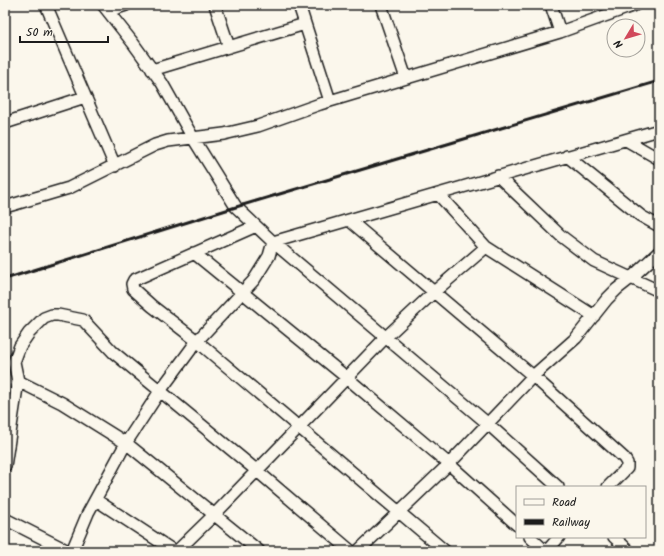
<svg xmlns="http://www.w3.org/2000/svg" width="664" height="556" font-family="Kalam,sans-serif">
<rect width="100%" height="100%" fill="#fbf7ec"/>
<filter id="ink" filterUnits="userSpaceOnUse"><feTurbulence type="fractalNoise" baseFrequency=".025" numOctaves="2"/><feDisplacementMap in="SourceGraphic" scale="8" xChannelSelector="R" yChannelSelector="G"/><feConvolveMatrix kernelMatrix="1 2 1 2 8 2 1 2 1" color-interpolation-filters="sRGB"/></filter>
<g filter="url(#ink)">
<g fill="none" stroke-linecap="round" stroke-linejoin="round">
<defs>
<path id="street" d="M46,5L115,166
M103,5L133,43L162,83L193,138L236,207L273,242L487,423L558,487
M215,5L229,47
M299,5L330,101
M381,5L406,78
M551,5L560,32
M108,11L126,5
M152,70L305,24
M5,123L85,97
M626,140L659,159
M567,156L641,216L659,226
M498,176L561,236L594,261L659,291
M438,194L486,247L594,316
M5,207L69,188L155,145L168,141L224,134L258,126L320,104L560,32L635,5
M349,220L533,376L624,458L627,463V468L608,487
M256,226L134,280L132,284L133,289L152,306L197,341L445,551
M273,242L659,130
M194,253L346,377L449,464L517,525
M18,381L62,403L126,443L259,551
M5,466L18,381L14,362L20,346L29,333L44,318L52,315H58L83,320L113,352L256,470L351,551
M96,500L174,551
M5,519L68,551
M530,537L545,551
M614,537L629,551
M72,551L88,513L126,443L160,391L197,341L254,280L269,256L273,242
M177,551L215,514L386,337L434,292L486,247
M358,551L449,464L533,376L576,338L607,299L617,289L631,278L659,252
M547,551L559,537"/>
</defs>
<use href="#street" stroke="#1c1c1c" stroke-width="14"/>
<use href="#street" stroke="#fbf7ec" stroke-width="11"/>
<path stroke="#1c1c1c" stroke-width="3" d="M5,279L236,207L659,81"/>
</g>
</g>
<rect width="664" height="556" fill="none" stroke="#fbf7ec" stroke-width="20"/>
<rect x="10" y="10" width="644" height="536" fill="none" stroke="#1c1c1c" stroke-width="1.5" filter="url(#ink)"/>
<rect x="516" y="486" width="130" height="52" fill="#fbf7ec" stroke="#a29f99"/>
<rect x="524" y="499" width="20" height="6" fill="#fbf7ec" stroke="#a29f99"/>
<text x="552" y="506" font-size="12" fill="#1c1c1c">Road</text>
<rect x="524" y="519" width="20" height="6" fill="#1c1c1c" stroke="#a29f99"/>
<text x="552" y="526" font-size="12" fill="#1c1c1c">Railway</text>
<g transform="translate(626 38) rotate(232)"><circle r="19" fill="#fbf7ec" stroke="#a29f99"/>
<path d="M0-3L7 15L0 10L-7 15Z" fill="#d1495b"/>
<text y="-6" font-size="11" font-weight="bold" text-anchor="middle" fill="#1c1c1c">N</text>
</g>
<path d="M20 36v6h88v-6" fill="none" stroke="#1c1c1c" stroke-width="2"/>
<text x="26" y="36" font-size="12" fill="#1c1c1c" stroke="#fbf7ec" stroke-width="3" paint-order="stroke">50 m</text>
</svg>
